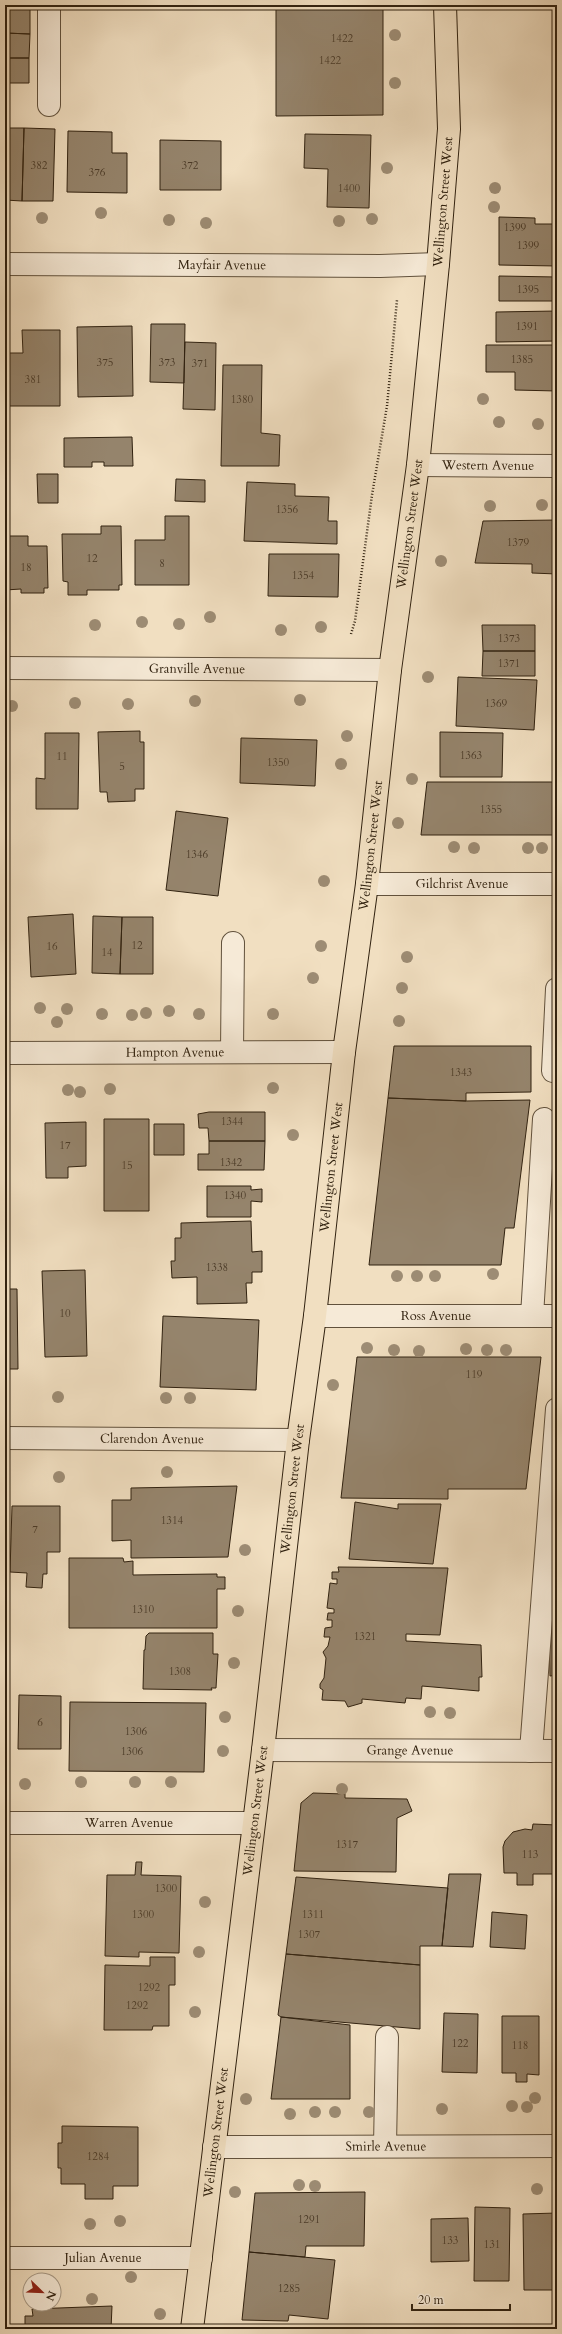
<svg xmlns="http://www.w3.org/2000/svg" width="562" height="2334" font-family="Cardo,serif">
<rect width="100%" height="100%" fill="#f1dfc1"/>
<filter id="stains"><feTurbulence type="fractalNoise" baseFrequency=".005" numOctaves="4"/><feColorMatrix values="0 0 0 0 .2 0 0 0 0 .09 0 0 0 0 .02 0 0 0 .5 -.17"/></filter>
<radialGradient id="worn" r=".72"><stop offset=".6" stop-color="#630" stop-opacity="0"/><stop offset="1" stop-color="#630" stop-opacity=".3"/></radialGradient>
<path fill="#95846c" stroke="#312210" d="M5,5H30V34L5,33Z
M276,5H383V115L276,116Z
M5,33L30,34L29,58H5Z
M5,58H29V83H5Z
M5,128H24L22,201L5,200Z
M24,128L55,129L53,201H22Z
M68,131L112,132V153H127V193L67,192Z
M305,134L371,135L369,208L327,207L328,169L304,168Z
M160,140L221,141V190H160Z
M499,217L535,218V224H557V266L499,265Z
M499,276L557,277V301H499Z
M557,311V341L496,342V312Z
M151,324H185L184,383L150,382Z
M132,326L133,396L78,397L77,327Z
M22,330H60V406H5V353H23Z
M185,342L216,343L215,410L183,409Z
M486,345H557V391L515,390V372H486Z
M223,365H262L261,433L280,435L279,466H221Z
M132,437L133,466H104V462H92V467H64V438Z
M37,474H58V503H38Z
M176,479L205,480V502L175,501Z
M247,482L295,484V496L329,497L328,521H337V544L244,541Z
M165,516H189V585H135V540H165Z
M557,520V574L532,573V564L475,563L483,521Z
M101,526H121L122,585H119V590H87V595H68V582L63,581L62,534H101Z
M7,536H28V546H47L48,588H44V593H21V589L5,590Z
M269,554H339L338,597L268,596Z
M482,625H535V651H483Z
M483,651H535V676H482Z
M458,677L537,680L534,730L456,726Z
M140,731V742H144V789H135V801L108,802L107,792H100L98,732Z
M440,732L503,733L502,777H440Z
M45,733H79L78,809H36V778L45,779Z
M241,738L317,740L315,786L240,783Z
M427,782H557L556,835H421Z
M176,811L228,818L218,896L166,890Z
M73,914L76,974L31,977L28,917Z
M93,916L122,917L120,974L92,973Z
M122,917H153V974H120Z
M394,1046H531V1092L466,1093V1101L388,1098Z
M388,1098L466,1101L530,1100L514,1228H505L501,1265H369Z
M209,1112H265V1141H209L208,1128H199L198,1114Z
M104,1119H149V1211H104Z
M86,1122V1166L68,1167V1178H46L45,1123Z
M154,1124H184V1155H154Z
M5,1127H6L5,1156Z
M209,1141H265L264,1170H198V1154H209Z
M207,1186H251V1190L262,1189V1202L251,1201V1217H207Z
M251,1221L252,1252L262,1251V1272H252V1283H246L247,1303L197,1304V1277L172,1278L171,1261H175V1238H181V1223Z
M85,1270L87,1356L45,1357L42,1271Z
M5,1289H17L18,1369H5Z
M163,1316L259,1320L256,1390L160,1387Z
M357,1357H541L526,1489H448V1499L341,1498Z
M237,1486L228,1557L131,1558V1540L112,1541V1500H131V1488Z
M355,1502L398,1509V1504H441L433,1564L349,1559Z
M12,1506H60V1552H47V1574H43L42,1588L26,1587L27,1573L10,1572Z
M69,1558H123L124,1562L133,1561V1575L217,1574V1577H225V1589H217V1628H69Z
M338,1567L448,1568L440,1635L406,1634V1641L481,1645L482,1677H479V1691L422,1686L421,1699L406,1698L405,1703L362,1699V1703L348,1707L345,1701L322,1700L323,1690L320,1688V1684L324,1678L326,1658L323,1652L328,1646L330,1637H324L325,1628L332,1627V1620H327L328,1613H334V1609L327,1608L330,1583L337,1584V1579H332V1572H339Z
M549,1626H557V1675L550,1676Z
M149,1633H213V1654H218L216,1688H211L212,1690L143,1689L144,1650H145L146,1636Z
M19,1695L61,1696V1749H18Z
M70,1702L206,1703L204,1772L69,1771Z
M313,1793L345,1794V1798L407,1799L412,1811L397,1818L396,1872L294,1871L301,1803Z
M533,1824L557,1825V1874H533V1885H517V1873H504L503,1847L505,1841L513,1832L525,1829L532,1830Z
M136,1862H142L141,1875L181,1876L179,1953L139,1952V1957L105,1956L107,1875H135Z
M449,1874H481L473,1947L442,1946Z
M296,1877L448,1888L442,1946H420V1965L286,1954Z
M492,1912L527,1915L525,1949L490,1947Z
M286,1954L420,1965V2029L281,2017L278,2015Z
M150,1957H175V1985H169V2026H153L152,2030H104L105,1965L150,1966Z
M5,1992L9,2034L5,2035Z
M556,2000H557V2076Z
M444,2013L478,2014L477,2073L442,2072Z
M502,2016H539V2075L527,2074V2082H516V2073H502Z
M281,2017L350,2025V2099H271Z
M62,2126L138,2127V2186H113V2199H85V2184H61V2168H58V2143H62Z
M365,2192L364,2246H306L305,2257L249,2252L255,2193Z
M475,2207L510,2208L509,2281H474Z
M557,2213V2290H524L523,2214Z
M468,2218L469,2261L431,2262V2219Z
M249,2252L335,2260L328,2319L289,2315L288,2321L242,2320Z
M112,2306L111,2329H25V2316H33L32,2309Z
M265,2327H297L298,2329H265Z"/>
<g fill="none" stroke-linecap="round" stroke-linejoin="round">
<defs>
<g id="minor">
<path d="M49,5V105"/>
<path id="s1" d="M5,264L380,266L438,264"/>
<path id="s2" d="M418,465L557,466"/>
<path id="s3" d="M5,668L390,670"/>
<path id="s4" d="M367,884H557"/>
<path d="M232,1052L233,943"/>
<path id="s5" d="M5,1053L344,1052"/>
<path d="M553,1071L557,989"/>
<path id="s6" d="M315,1316H557"/>
<path d="M532,1316L544,1119"/>
<path id="s7" d="M5,1438L298,1440"/>
<path id="s8" d="M263,1750L557,1751"/>
<path d="M531,1751L557,1409"/>
<path id="s9" d="M5,1823H253"/>
<path d="M385,2146L387,2037"/>
<path id="s10" d="M214,2147L557,2146"/>
<path id="s11" d="M5,2258H201"/>
</g>
<g id="major">
<path id="s12" d="M192,2329L263,1750L298,1440L315,1316L344,1052L367,884L390,670L418,465L438,264L449,129L445,5"/>
</g>
</defs>
<use href="#minor" stroke="#61513c" stroke-width="24"/>
<use href="#major" stroke="#312210" stroke-width="24"/>
<path stroke="#312210" stroke-width="2.5" stroke-dasharray="1 2" stroke-linecap="butt" d="M351,634L355,621L372,495L387,406L397,300"/>
<use href="#minor" stroke="#f6ead7" stroke-width="22"/>
<use href="#major" stroke="#f1dfc1" stroke-width="22"/>
</g>
<g fill="#9d8c74">
<circle cx="395" cy="35" r="6"/>
<circle cx="395" cy="83" r="6"/>
<circle cx="387" cy="168" r="6"/>
<circle cx="495" cy="188" r="6"/>
<circle cx="494" cy="207" r="6"/>
<circle cx="101" cy="213" r="6"/>
<circle cx="42" cy="218" r="6"/>
<circle cx="372" cy="219" r="6"/>
<circle cx="169" cy="220" r="6"/>
<circle cx="339" cy="221" r="6"/>
<circle cx="206" cy="223" r="6"/>
<circle cx="483" cy="399" r="6"/>
<circle cx="499" cy="422" r="6"/>
<circle cx="538" cy="424" r="6"/>
<circle cx="542" cy="505" r="6"/>
<circle cx="490" cy="506" r="6"/>
<circle cx="441" cy="561" r="6"/>
<circle cx="210" cy="617" r="6"/>
<circle cx="142" cy="622" r="6"/>
<circle cx="179" cy="624" r="6"/>
<circle cx="95" cy="625" r="6"/>
<circle cx="321" cy="627" r="6"/>
<circle cx="281" cy="630" r="6"/>
<circle cx="428" cy="677" r="6"/>
<circle cx="300" cy="700" r="6"/>
<circle cx="195" cy="701" r="6"/>
<circle cx="75" cy="703" r="6"/>
<circle cx="128" cy="704" r="6"/>
<circle cx="12" cy="706" r="6"/>
<circle cx="347" cy="736" r="6"/>
<circle cx="341" cy="764" r="6"/>
<circle cx="412" cy="779" r="6"/>
<circle cx="398" cy="823" r="6"/>
<circle cx="454" cy="847" r="6"/>
<circle cx="474" cy="848" r="6"/>
<circle cx="528" cy="848" r="6"/>
<circle cx="542" cy="848" r="6"/>
<circle cx="324" cy="881" r="6"/>
<circle cx="321" cy="946" r="6"/>
<circle cx="407" cy="957" r="6"/>
<circle cx="313" cy="978" r="6"/>
<circle cx="402" cy="988" r="6"/>
<circle cx="40" cy="1008" r="6"/>
<circle cx="67" cy="1009" r="6"/>
<circle cx="169" cy="1011" r="6"/>
<circle cx="146" cy="1013" r="6"/>
<circle cx="102" cy="1014" r="6"/>
<circle cx="199" cy="1014" r="6"/>
<circle cx="273" cy="1014" r="6"/>
<circle cx="132" cy="1015" r="6"/>
<circle cx="399" cy="1021" r="6"/>
<circle cx="57" cy="1022" r="6"/>
<circle cx="273" cy="1088" r="6"/>
<circle cx="110" cy="1089" r="6"/>
<circle cx="68" cy="1090" r="6"/>
<circle cx="80" cy="1092" r="6"/>
<circle cx="293" cy="1135" r="6"/>
<circle cx="493" cy="1274" r="6"/>
<circle cx="397" cy="1276" r="6"/>
<circle cx="417" cy="1276" r="6"/>
<circle cx="435" cy="1276" r="6"/>
<circle cx="367" cy="1348" r="6"/>
<circle cx="466" cy="1349" r="6"/>
<circle cx="394" cy="1350" r="6"/>
<circle cx="487" cy="1350" r="6"/>
<circle cx="506" cy="1350" r="6"/>
<circle cx="419" cy="1351" r="6"/>
<circle cx="333" cy="1385" r="6"/>
<circle cx="58" cy="1397" r="6"/>
<circle cx="166" cy="1398" r="6"/>
<circle cx="190" cy="1398" r="6"/>
<circle cx="167" cy="1472" r="6"/>
<circle cx="59" cy="1477" r="6"/>
<circle cx="245" cy="1550" r="6"/>
<circle cx="238" cy="1611" r="6"/>
<circle cx="234" cy="1663" r="6"/>
<circle cx="430" cy="1712" r="6"/>
<circle cx="450" cy="1713" r="6"/>
<circle cx="225" cy="1717" r="6"/>
<circle cx="223" cy="1751" r="6"/>
<circle cx="81" cy="1782" r="6"/>
<circle cx="135" cy="1782" r="6"/>
<circle cx="171" cy="1782" r="6"/>
<circle cx="25" cy="1784" r="6"/>
<circle cx="342" cy="1789" r="6"/>
<circle cx="205" cy="1902" r="6"/>
<circle cx="199" cy="1952" r="6"/>
<circle cx="195" cy="2012" r="6"/>
<circle cx="535" cy="2098" r="6"/>
<circle cx="246" cy="2099" r="6"/>
<circle cx="512" cy="2106" r="6"/>
<circle cx="527" cy="2107" r="6"/>
<circle cx="442" cy="2109" r="6"/>
<circle cx="315" cy="2112" r="6"/>
<circle cx="335" cy="2112" r="6"/>
<circle cx="369" cy="2112" r="6"/>
<circle cx="290" cy="2114" r="6"/>
<circle cx="299" cy="2185" r="6"/>
<circle cx="315" cy="2186" r="6"/>
<circle cx="537" cy="2189" r="6"/>
<circle cx="235" cy="2192" r="6"/>
<circle cx="120" cy="2221" r="6"/>
<circle cx="90" cy="2224" r="6"/>
<circle cx="131" cy="2277" r="6"/>
<circle cx="92" cy="2299" r="6"/>
<circle cx="160" cy="2314" r="6"/>
</g>
<g text-anchor="middle" dominant-baseline="central" stroke-width="3" stroke-linejoin="round" paint-order="stroke">
<g font-size="11" fill="#4a3a27">
<text x="342" y="38">1422</text>
<text x="330" y="60">1422</text>
<text x="39" y="165">382</text>
<text x="190" y="165">372</text>
<text x="97" y="172">376</text>
<text x="349" y="188">1400</text>
<text x="515" y="227">1399</text>
<text x="528" y="245">1399</text>
<text x="528" y="289">1395</text>
<text x="527" y="326">1391</text>
<text x="522" y="359">1385</text>
<text x="105" y="362">375</text>
<text x="167" y="362">373</text>
<text x="200" y="363">371</text>
<text x="33" y="379">381</text>
<text x="242" y="399">1380</text>
<text x="287" y="509">1356</text>
<text x="518" y="542">1379</text>
<text x="92" y="558">12</text>
<text x="162" y="563">8</text>
<text x="26" y="567">18</text>
<text x="303" y="575">1354</text>
<text x="509" y="638">1373</text>
<text x="509" y="663">1371</text>
<text x="496" y="703">1369</text>
<text x="471" y="755">1363</text>
<text x="62" y="756">11</text>
<text x="278" y="762">1350</text>
<text x="122" y="766">5</text>
<text x="491" y="809">1355</text>
<text x="197" y="854">1346</text>
<text x="137" y="945">12</text>
<text x="52" y="946">16</text>
<text x="107" y="952">14</text>
<text x="461" y="1072">1343</text>
<text x="232" y="1121">1344</text>
<text x="65" y="1145">17</text>
<text x="231" y="1162">1342</text>
<text x="127" y="1165">15</text>
<text x="235" y="1195">1340</text>
<text x="217" y="1267">1338</text>
<text x="65" y="1313">10</text>
<text x="474" y="1374">119</text>
<text x="172" y="1520">1314</text>
<text x="35" y="1529">7</text>
<text x="143" y="1609">1310</text>
<text x="365" y="1636">1321</text>
<text x="180" y="1671">1308</text>
<text x="40" y="1722">6</text>
<text x="136" y="1731">1306</text>
<text x="132" y="1751">1306</text>
<text x="347" y="1844">1317</text>
<text x="530" y="1854">113</text>
<text x="166" y="1888">1300</text>
<text x="143" y="1914">1300</text>
<text x="313" y="1914">1311</text>
<text x="309" y="1934">1307</text>
<text x="149" y="1987">1292</text>
<text x="137" y="2005">1292</text>
<text x="460" y="2043">122</text>
<text x="520" y="2045">118</text>
<text x="98" y="2156">1284</text>
<text x="309" y="2219">1291</text>
<text x="450" y="2240">133</text>
<text x="492" y="2244">131</text>
<text x="289" y="2288">1285</text>
</g>
<g font-size="13" fill="#312210" stroke="#f6ead7">
<text stroke="none"><textPath href="#s12" startOffset="2142">Wellington Street West</textPath></text>
<text stroke="none"><textPath href="#s1" startOffset="217">Mayfair Avenue</textPath></text>
<text stroke="none"><textPath href="#s2" startOffset="70">Western Avenue</textPath></text>
<text stroke="none"><textPath href="#s12" startOffset="1818">Wellington Street West</textPath></text>
<text stroke="none"><textPath href="#s3" startOffset="192">Granville Avenue</textPath></text>
<text stroke="none"><textPath href="#s12" startOffset="1494">Wellington Street West</textPath></text>
<text stroke="none"><textPath href="#s4" startOffset="95">Gilchrist Avenue</textPath></text>
<text stroke="none"><textPath href="#s5" startOffset="170">Hampton Avenue</textPath></text>
<text stroke="none"><textPath href="#s12" startOffset="1170">Wellington Street West</textPath></text>
<text stroke="none"><textPath href="#s6" startOffset="121">Ross Avenue</textPath></text>
<text stroke="none"><textPath href="#s7" startOffset="147">Clarendon Avenue</textPath></text>
<text stroke="none"><textPath href="#s12" startOffset="846">Wellington Street West</textPath></text>
<text stroke="none"><textPath href="#s8" startOffset="147">Grange Avenue</textPath></text>
<text stroke="none"><textPath href="#s12" startOffset="522">Wellington Street West</textPath></text>
<text stroke="none"><textPath href="#s9" startOffset="124">Warren Avenue</textPath></text>
<text stroke="none"><textPath href="#s12" startOffset="198">Wellington Street West</textPath></text>
<text stroke="none"><textPath href="#s10" startOffset="172">Smirle Avenue</textPath></text>
<text stroke="none"><textPath href="#s11" startOffset="98">Julian Avenue</textPath></text>
</g>
</g>
<rect width="562" height="2334" fill="none" stroke="#f1dfc1" stroke-width="20"/>
<rect x="6" y="6" width="550" height="2322" fill="none" stroke="#312210" stroke-width="2"/>
<rect x="10" y="10" width="542" height="2314" fill="none" stroke="#312210"/>
<g transform="translate(42 2292) rotate(113)"><circle r="19" fill="#f6ead7" stroke="#a79a87"/>
<path d="M0-3L7 15L0 10L-7 15Z" fill="#8f2418"/>
<text y="-6" font-size="11" font-weight="bold" text-anchor="middle" fill="#312210">N</text>
</g>
<path d="M412 2304v6h98v-6" fill="none" stroke="#312210" stroke-width="2"/>
<text x="418" y="2304" font-size="12" fill="#312210" stroke="#f6ead7" stroke-width="3" paint-order="stroke">20 m</text>
<rect width="100%" height="100%" filter="url(#stains)"/>
<rect width="100%" height="100%" fill="url(#worn)"/>
</svg>
